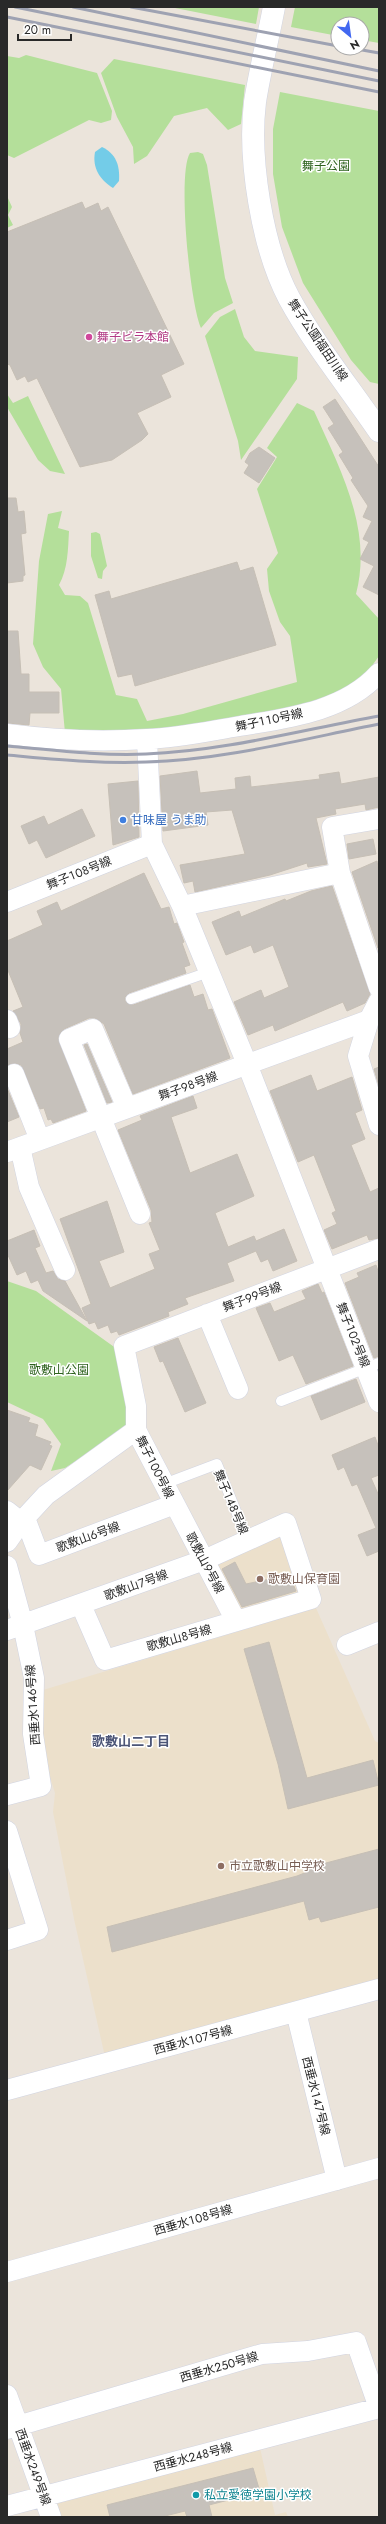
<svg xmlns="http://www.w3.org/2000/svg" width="386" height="2524" font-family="Jost,'Noto Sans JP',sans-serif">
<rect width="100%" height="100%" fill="#ebe4db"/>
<path fill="#ece0cb" d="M280,1531L304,1591L245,1614L237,1610L215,1561Z
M316,1608L375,1741L379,1743V1982L105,2057L74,1919L53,1812L55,1793L50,1777L41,1728L43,1690Z
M260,2448L275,2515L286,2512L288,2517H61L55,2500Z"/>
<path fill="#b4df9a" d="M170,7H259L256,24Z
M295,7H379V43L362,40V24H338V36L291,27Z
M26,55L97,73L112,111L111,120L101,123L89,120L14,158L7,155V56L19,58Z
M114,59L245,85L241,124L228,130L207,108L174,116L147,156L134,164L133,147L117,117L101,73Z
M280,92L379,111V384L370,382L351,360L303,283L282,227L273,174V129Z
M198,152L203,154L207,165L225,278L233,303L214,313L201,328C190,304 177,173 190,153Z
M7,196L12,207L8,215L13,225L7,228Z
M235,309L244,337L255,351L298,357L297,379L241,460L238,441L205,336L220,317Z
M7,394L13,403L28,396L65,474L50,471L38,460L7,407Z
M297,403L314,411C340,469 373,529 356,594L379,619V656L366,674L342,696L200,727L65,733L61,689L43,667L33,644L39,561L48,514L62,511L58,528L69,531C68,549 68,569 59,585L65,595L80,596L88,603L116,695L137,699L147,721L183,714L297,682L290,636L280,622L269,591L267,569L278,553L257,489L277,457L267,448Z
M96,532L100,534L107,566L103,571L102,579L98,578L91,556V533Z
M7,1281L36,1291L117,1349L132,1416L128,1428L65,1468L51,1471L61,1444L43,1419L7,1402Z"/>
<path fill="#73cce8" d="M102,147C116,154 120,165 119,181L113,188C100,180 92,168 95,152Z"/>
<path fill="#c6c1bb" stroke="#c6bfb5" d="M82,202L85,209L98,203L101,211L108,207L184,364L161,375L171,397L137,413L148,434L142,440L112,460L80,467L37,378L28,382L25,376L17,380L10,365L7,364V232Z
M335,399L379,467V595L363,587L374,566L360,559L369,542L363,539L372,521L363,517L368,506L351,480L353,478L339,455L343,452L328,428L334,424L323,407Z
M259,447L275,458L259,483L244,473L249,465L245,462L250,453Z
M7,498H16L18,512L24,511L26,533L21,534L25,575L23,576V581L7,583Z
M237,562L240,571L253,567L276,645L135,686L132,674L118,677L95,595L109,591L111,599Z
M7,631H18L21,674H29V692H59V713H30L29,725L8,723Z
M197,771L200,793L236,789L235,778L250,776L251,787L320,779L319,775L339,772L341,784L379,777V807L366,810L365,804L335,809L336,814L316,818L327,864L308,867L307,863L270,875L195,892L193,881L184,883L180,865L245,854L232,810L206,812L208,825L163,831L160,776Z
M138,781L139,837L113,845L108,784Z
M82,809L95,836L46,858L37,840L29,844L21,826L44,816L48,825Z
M373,839L376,854L349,859L347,844Z
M377,861L379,873L378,948L352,872Z
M144,873L161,909L169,907L174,924L177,923L184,942L182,943L190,965L184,967L186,973L129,993L125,997V1001L133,1005L190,985L194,997L203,994L208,1010L212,1009L230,1058L133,1094L104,1024L95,1018H89L64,1029L58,1038L86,1111L53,1123L51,1119L48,1120L44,1108L40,1109L21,1065L15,1063L7,1065V1049L23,1042L20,1033L21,1024L13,1011L23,1007L7,968V941L43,925L37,911L57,902L61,911Z
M332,886L370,994L365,1003L347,1011L343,1002L275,1031L273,1025L248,1035L234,1002L261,990L264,998L289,987L273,945L254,953L251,945L226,955L212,922L239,911L241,917L285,899L286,901L311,891Z
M87,1044L112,1102L107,1103L84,1045Z
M379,1067V1086L374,1069Z
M311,1075L317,1091L352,1077L362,1110L355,1113L365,1139L351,1145L370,1192L379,1188V1238L369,1240L367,1235L332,1249L324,1230L337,1224L332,1213L336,1211L314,1155L298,1162L270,1091Z
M7,1088L19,1117L7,1122Z
M193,1096L197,1108L171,1117L190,1173L237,1154L254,1196L215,1213L228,1247L254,1236L256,1241L284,1229L297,1261L273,1271L268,1259L261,1262L256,1251L227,1263L234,1281L185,1298L188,1304L168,1312L169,1316L119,1335L117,1331L111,1333L108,1325L98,1329L95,1322L89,1324L82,1308L91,1304L60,1219L107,1201L124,1252L99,1261L110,1288L155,1269L149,1254L160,1250L149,1223L152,1222L151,1210L118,1130L142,1120L140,1116Z
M34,1230L40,1246L35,1248L46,1273L53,1271L58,1279L65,1281L87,1321L43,1291L38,1280L31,1283L26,1271L17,1275L7,1253V1241Z
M376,1265L379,1274V1356L374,1358L345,1283L359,1277L357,1273Z
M318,1284L322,1293L324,1292L353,1366L306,1384L293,1355L279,1361L256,1308L270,1303L274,1312L306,1299L302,1291Z
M178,1338L206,1403L185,1412L163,1361L160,1362L154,1347Z
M356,1379L365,1402L321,1420L311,1396Z
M7,1410L30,1418L28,1422L38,1425L35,1436L51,1442L49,1445L52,1446L41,1470L30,1465L7,1491Z
M375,1437L379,1448V1475L371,1478L379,1496V1551L367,1556L358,1535L376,1528L357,1484L352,1486L344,1467L338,1470L332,1455Z
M235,1562L246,1584L289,1575L296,1591L242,1607L222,1569Z
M269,1642L307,1778L373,1760L379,1785L288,1809L278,1764L244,1649Z
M379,1849V1907L321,1922L319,1917L309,1920L304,1901L112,1952L107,1927L297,1876L307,1872V1868Z
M253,2468L260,2492L209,2505L212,2517H187L185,2511L161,2517H110L107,2505Z"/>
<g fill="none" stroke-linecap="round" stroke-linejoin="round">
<defs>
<path id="lane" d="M131,999L209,972
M281,1401L379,1363
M164,1484L217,1464L248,1541"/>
<path id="street" d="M7,734C53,740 101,742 147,739C178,738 209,731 240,726C289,718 345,711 379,673
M147,739L152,844L182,906L247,1064L379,1402
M379,819L332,827L340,873L379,988
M7,902L152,844
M182,906L340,873
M379,1001L369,1020L358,1056L379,1125
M7,1020L10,1028
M14,1074L40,1140
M127,1108L93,1029L69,1039L140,1214
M20,1147L29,1187L65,1270
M7,1152L369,1020
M207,1314L238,1389
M136,1430L236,1621
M7,1511L21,1522
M25,1518L39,1555L175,1504
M7,1542L21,1522L46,1495L136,1430V1406L124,1346L379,1249
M7,1566L23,1625L34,1678L33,1734L41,1786L7,1795
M7,1630L204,1560L286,1523L311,1599L105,1660L81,1605
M347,1645L379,1632
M7,1831L38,1930L7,1940
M296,2012L337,2180
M7,2090L379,1989
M7,2272L379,2168
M7,2395L51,2517
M7,2429L262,2354L308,2351L356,2342L379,2408
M7,2506L379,2408"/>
<path id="secondary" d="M274,7C268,39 260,70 255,102C248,159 262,247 289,298C314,344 349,387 379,431"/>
</defs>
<use href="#lane" stroke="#d1d4e1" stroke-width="11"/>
<use href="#street" stroke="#d1d4e1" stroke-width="21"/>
<use href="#secondary" stroke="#d1d4e1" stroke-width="23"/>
<use href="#lane" stroke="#fff" stroke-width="10"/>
<use href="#street" stroke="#fff" stroke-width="20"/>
<use href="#secondary" stroke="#fff" stroke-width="22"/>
<path stroke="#9ea2b2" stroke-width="3" d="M15,7L379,81
M73,7L379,71
M131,7L338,46
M7,17L379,92
M351,48L379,53
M7,746C53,750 99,756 146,754C224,751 302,730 379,716
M7,755C53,759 100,764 146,762C224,760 303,739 379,724"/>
</g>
<circle fill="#d1479c" stroke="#fff" stroke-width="1.5" cx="89" cy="337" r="4"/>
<circle fill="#3f7fe0" stroke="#fff" stroke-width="1.5" cx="123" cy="820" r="4"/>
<g fill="#8d6e63" stroke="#fff" stroke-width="1.5">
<circle cx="260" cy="1579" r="4"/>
<circle cx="221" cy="1866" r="4"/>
</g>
<circle fill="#0f9aa8" stroke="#fff" stroke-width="1.5" cx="196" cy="2495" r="4"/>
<g text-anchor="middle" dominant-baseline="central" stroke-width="3" stroke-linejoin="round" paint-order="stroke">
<g font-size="12" fill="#2d621d" stroke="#fff">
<text x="326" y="166">舞子公園</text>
<text x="59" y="1370">歌敷山公園</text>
</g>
<g font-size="12" fill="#b23c85" stroke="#fff" text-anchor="start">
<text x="97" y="337">舞子ビラ本館</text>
</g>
<g font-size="12" fill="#292929" stroke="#fff">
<text transform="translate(318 340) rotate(56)">舞子公園福田川線</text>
<text transform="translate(269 720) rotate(-12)">舞子１１０号線</text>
<text transform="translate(79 873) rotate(-22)">舞子１０８号線</text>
<text transform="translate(188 1086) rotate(-20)">舞子９８号線</text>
<text transform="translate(252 1297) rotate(-21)">舞子９９号線</text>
<text transform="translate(353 1335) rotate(68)">舞子１０２号線</text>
<text transform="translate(155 1467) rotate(63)">舞子１００号線</text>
<text transform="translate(231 1502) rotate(67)">舞子１４８号線</text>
<text transform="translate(88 1537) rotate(-20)">歌敷山６号線</text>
<text transform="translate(205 1563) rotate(62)">歌敷山９号線</text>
<text transform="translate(136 1585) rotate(-20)">歌敷山７号線</text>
<text transform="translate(179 1638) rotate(-16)">歌敷山８号線</text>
<text transform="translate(33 1705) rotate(-94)">西垂水１４６号線</text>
<text transform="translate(193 2040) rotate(-15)">西垂水１０７号線</text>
<text transform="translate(316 2096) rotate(76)">西垂水１４７号線</text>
<text transform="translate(193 2220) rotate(-16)">西垂水１０８号線</text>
<text transform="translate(219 2367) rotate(-16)">西垂水２５０号線</text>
<text transform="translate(193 2457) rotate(-15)">西垂水２４８号線</text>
<text transform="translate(33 2467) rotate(70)">西垂水２４９号線</text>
</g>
<g font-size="12" fill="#366cbe" stroke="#fff" text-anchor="start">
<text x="131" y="820">甘味屋 うま助</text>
</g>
<g font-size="12" fill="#785e54" stroke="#fff" text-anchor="start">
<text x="268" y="1579">歌敷山保育園</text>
<text x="229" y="1866">市立歌敷山中学校</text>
</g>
<g font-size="12" fill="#0d838f" stroke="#fff" text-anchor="start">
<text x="204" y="2495">私立愛徳学園小学校</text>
</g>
<g font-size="13" font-weight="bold" fill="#4c5577" stroke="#fff">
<text x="131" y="1741">歌敷山二丁目</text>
</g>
</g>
<rect width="386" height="2524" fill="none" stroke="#292929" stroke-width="16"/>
<g transform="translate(350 36) rotate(151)"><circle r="19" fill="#ffffff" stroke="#a9a9a9"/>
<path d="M0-3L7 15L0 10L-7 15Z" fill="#4268f0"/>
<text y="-6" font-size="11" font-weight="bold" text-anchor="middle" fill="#292929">N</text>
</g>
<path d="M18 34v6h53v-6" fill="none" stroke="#292929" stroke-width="2"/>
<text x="24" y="34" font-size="12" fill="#292929" stroke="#ffffff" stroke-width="3" paint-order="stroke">20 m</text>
</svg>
